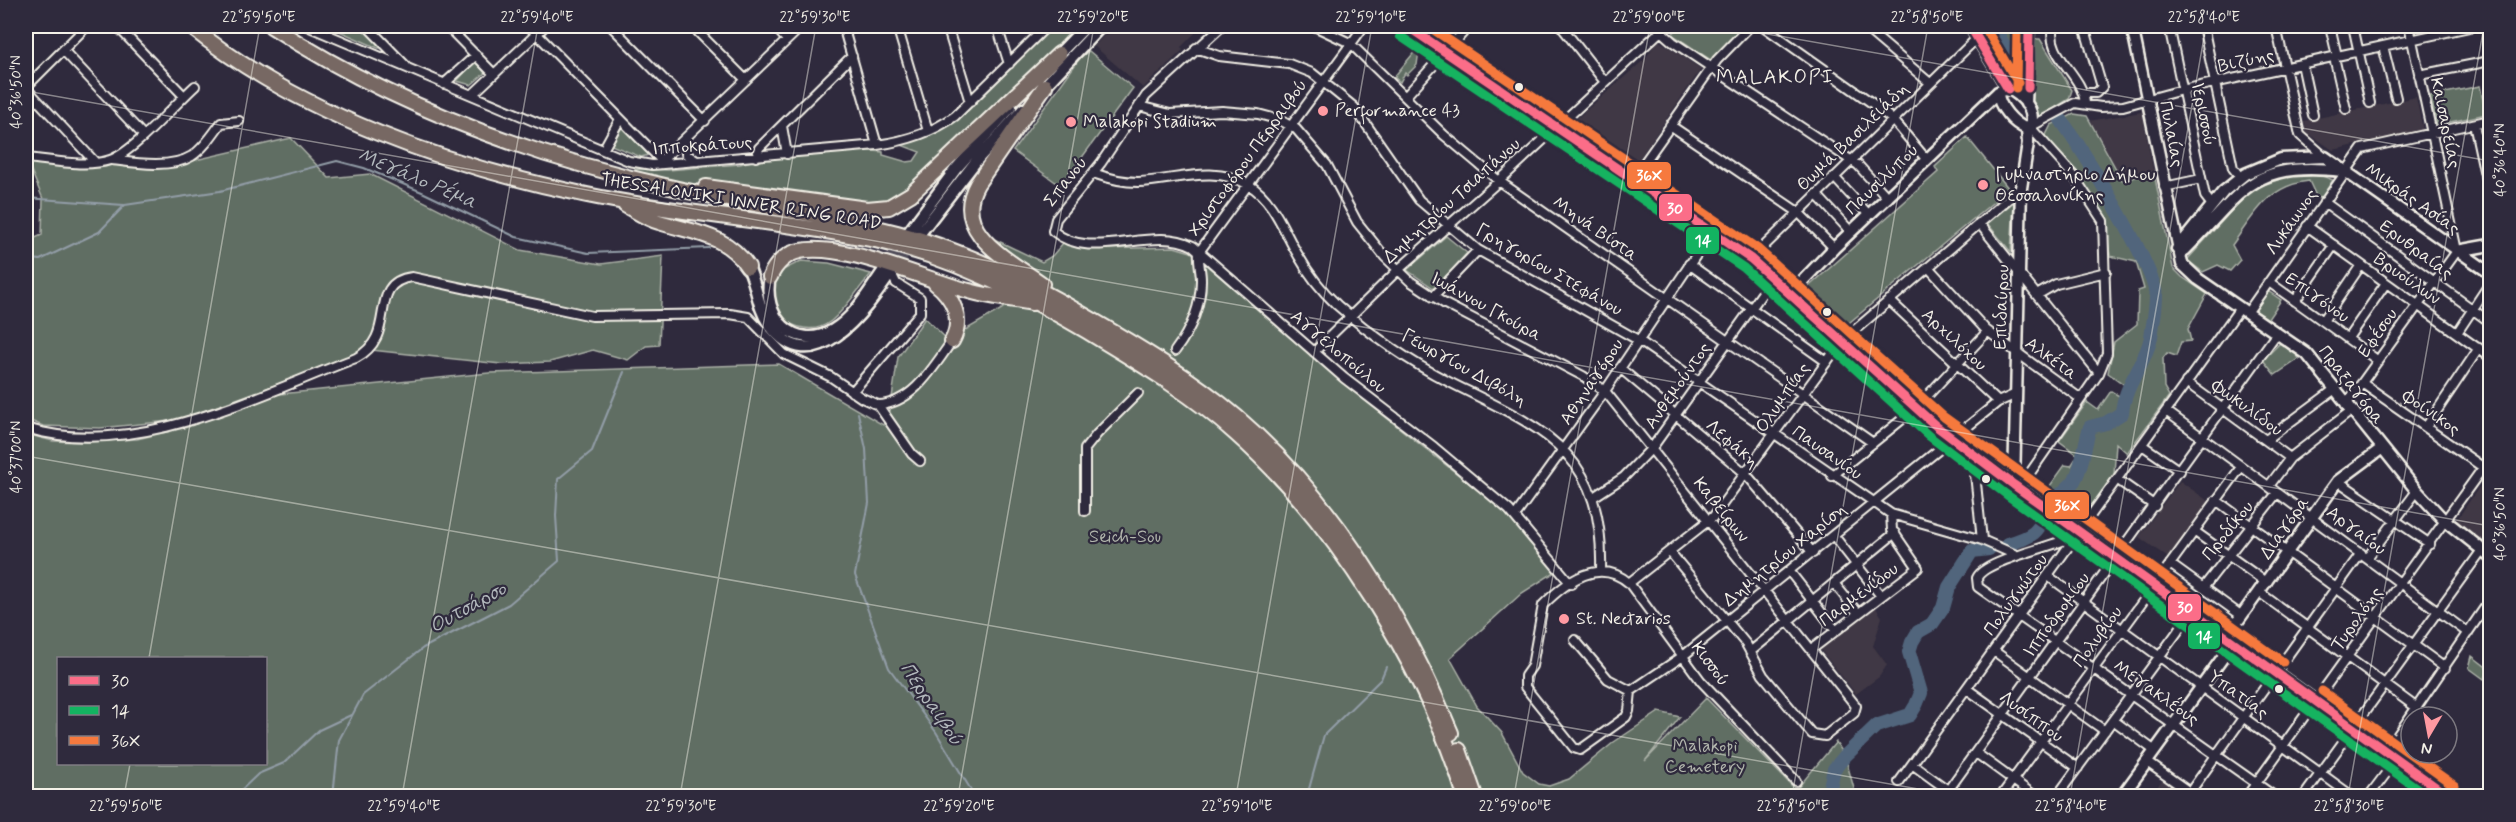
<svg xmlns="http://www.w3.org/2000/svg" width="2516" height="822" font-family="Mynerve,sans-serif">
<rect width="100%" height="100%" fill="#2f2a3d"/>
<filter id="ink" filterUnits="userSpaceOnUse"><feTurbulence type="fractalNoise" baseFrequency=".0167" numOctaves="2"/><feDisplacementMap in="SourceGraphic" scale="12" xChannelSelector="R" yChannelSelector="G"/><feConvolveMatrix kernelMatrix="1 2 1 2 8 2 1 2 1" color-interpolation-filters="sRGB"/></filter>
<g filter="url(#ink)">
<path fill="#403844" d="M1114,26H1211L1204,32L1200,29L1193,35L1181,47L1183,50L1143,88L1094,46Z
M1658,40L1701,69L1636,163L1574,121L1645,59Z
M2416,97L2423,130L2333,150L2306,132L2304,121Z
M2142,112L2169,253L2151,232L2089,121Z
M2490,471V546L2456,521Z
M2180,481L2211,503L2171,560L2139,537Z
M1874,605L1882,617L1873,646L1887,665L1879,677L1856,694L1819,648Z
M2162,780L2185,796H2151Z"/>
<path fill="#616e64" stroke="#aab0a6" stroke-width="1.5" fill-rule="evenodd" d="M328,26H361L381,48H378Z
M1051,26H1078L1039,67L908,194L875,205L715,185L681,183L637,175L635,169L668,170L740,164L759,159L864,150L883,152V155L907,162L914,161L920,152L899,144C961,124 1006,70 1051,26Z
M1681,26H1743L1711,60L1672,34Z
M1976,26H2016L2014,68L2009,76Z
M2037,39H2040L2072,90L2069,99L2036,120L2029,110L2033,42Z
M1417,49L1419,50L1417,65L1407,75L1405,73L1400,82L1394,77Z
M1089,51L1133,88L1061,186L1013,151L1080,58Z
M475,61L485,73L471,85L457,81Z
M2480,86L2486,114L2437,125L2430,96Z
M2074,114L2087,116L2122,180L2154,173L2173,268L2182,277L2207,294L2188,329L2191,341L2181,342L2176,356L2167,353L2163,358L2164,387L2169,396L2127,453L2116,443L2114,475L2081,520L2044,494L2065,465L2071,466L2078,455L2059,441L2087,402L2098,410L2111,391L2119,396L2126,386L2108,373L2114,342L2137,324L2138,291L2144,289L2136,262L2110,256L2105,218L2074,172L2045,137L2051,125Z
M622,127L649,155L641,157L611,145Z
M1967,137L2009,189L1844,327L1805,290L1938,172L1935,167Z
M291,138L329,178L370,174L520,250L601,264L663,256L659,345L646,346L628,360L593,350L550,362L501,364L371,350L179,420L100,428L43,426L26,419V242L42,235L43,199L27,161L165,167Z
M2295,174H2317L2333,180L2321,198H2317L2309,181C2268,185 2254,215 2232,245L2240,260L2230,271L2218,265L2203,272L2187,260L2251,189Z
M2014,202L2011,252L1987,223Z
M1446,236L1467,253L1435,289L1407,270Z
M992,238L1042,262L1052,256L1063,243L1104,249L1174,247L1191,252L1359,396L1509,515L1555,572L1522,593L1450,658L1477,706L1502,733L1523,772L1539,784L1549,786L1569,779L1614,742L1659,712L1680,717L1645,761L1706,698L1796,790L1836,742L1845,756L1856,796H26V434L53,441L81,442L137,439L188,427L270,395L489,373L779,364L883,425L890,411L898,357L925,318L948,340L1002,309L1037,276L1035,271ZM58,658H266V764H58Z
M801,261L829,263L871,274C858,289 846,309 831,321C812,336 782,327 773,304C769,293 773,282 777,273Z
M2268,291L2281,300L2268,319L2255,311Z
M2284,339L2294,349L2299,359L2275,375L2263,360Z
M2472,656L2490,670L2484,679L2469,668Z"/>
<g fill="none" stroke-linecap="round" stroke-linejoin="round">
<path stroke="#929da7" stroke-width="2" d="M26,198L124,205
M26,258L40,260L99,232L125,205L220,191L337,161L364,168L422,192L516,237L588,253L709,248
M858,413L866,449L869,503L855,575L889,668L936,732L971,790L969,796
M235,796L258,774L284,763L319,730L351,715
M333,796L339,740L363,695L423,648L509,604L559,561L556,516L558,479L592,451L624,372
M1307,796L1324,735L1381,679L1386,667"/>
<path stroke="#51657c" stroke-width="14" d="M1993,26L2013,61
M2008,544C2042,534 2037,529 2054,501C2059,494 2068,489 2074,481C2082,469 2085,442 2090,427L2106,423L2122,413C2124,385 2146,363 2151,337C2153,324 2156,309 2156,296C2155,267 2081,147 2061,120
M1828,796L1834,769L1845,756L1876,726L1910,715L1916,705L1921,693L1909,652L1912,642L1918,632L1932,624L1943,608L1949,587L1972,551L1989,549"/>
<path stroke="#4d4857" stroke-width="10" stroke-dasharray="10 5" stroke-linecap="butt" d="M884,270L903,240
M892,273L912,244"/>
<defs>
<path id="street" d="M117,26L184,96
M307,26L629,161L652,165L877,145C905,141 932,133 955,116L1047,26
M367,26L406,66
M447,26L494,74
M529,26L662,161
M611,26L705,121
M692,26L746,80
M774,26L787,40
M843,26L877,145
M897,26L928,131
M947,26L970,102
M997,26L1009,64
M1222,26L1146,96L1101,163L1056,219L1053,231C1092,264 1151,224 1193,246L1344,378L1434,447L1509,510L1571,584
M1314,26L1350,43L1444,135L1499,181L1873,443
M1561,26L1605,82
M1655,26L1673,42L1858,165L1888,198
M1763,26L1872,103L1894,121L1927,160
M1863,26L1930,83
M2053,26C2046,57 2082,73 2085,103
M2169,26L2205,196L2212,205
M2203,26L2233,168L2240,177
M2276,26L2300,135L2325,157
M2330,26L2337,56
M2353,26L2370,103
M2383,46L2396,98
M1196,48L1219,56L1289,64L1312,73L1354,107L1419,200L1478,250L1638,340L1891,514L1982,540L2016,555
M63,50L143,135
M2334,57L2346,109
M2302,64L2313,115
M2419,75L2490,61
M444,84L476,55
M26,87L87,26
M26,88L95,162
M2084,93H2096L2102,87L2084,26
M472,95L545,26
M1406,96L1469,26
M1139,106L1170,114L1222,111L1258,114L1280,120L1296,129L1327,165L1357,222L1385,257L1410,281L1445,304L1583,376L1605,391L1856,706L1854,713L1825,736L1812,734L1763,675L1746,644L1670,552
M2474,124L2490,198
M1670,125L1798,212L1834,248
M782,126L787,154
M687,139L686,154L697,161
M603,150L620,119
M756,157L759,148L852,56
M26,158C51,160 85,168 110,160C133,153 175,104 195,86
M112,160C135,163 171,169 192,156C204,148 213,134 221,123L239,121
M658,164L802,26
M1093,173C1107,178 1122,182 1138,182C1175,181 1213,164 1249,185C1274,200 1284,232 1298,255C1308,273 1322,291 1337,305C1371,335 1410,362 1449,382C1543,429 1604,450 1601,570
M1834,177L1869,215
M1632,180L1717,60L1750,26
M2164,187L2201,179
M1816,194L1851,232
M2324,202L2490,322
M1979,223L2099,373
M2307,226L2490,357
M1751,259L1977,38
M1689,264L1827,362
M1928,267L1986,330L2081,399
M2269,282L2377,360
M2037,295L2056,284L2106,272
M1433,297L1478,250
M1889,300L1998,402
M2295,301L2334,245
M2247,313L2362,149L2490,120
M2323,321L2361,265
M2457,333L2490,283
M2348,338L2386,283
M1175,351C1190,331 1201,306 1201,280C1201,270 1198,262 1199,252L1364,26
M1314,352L1398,270L1499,181L1666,26
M1620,368L1746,474L1813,553
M2186,382L2290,458
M2362,383L2484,468
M852,392L920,313V298L896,283L891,273
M878,405C913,404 934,366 952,341
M2346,405L2457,251L2409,26
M2166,411L2468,633
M2426,427L2479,348
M26,428C132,461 258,395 356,358C400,335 365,283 412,277L592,316L730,314L748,317L784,354L831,377L862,398L878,405L912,454L920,461
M2266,440L2335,389
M2142,445L2180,471
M1982,461L1975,474L1982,540
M1832,476L1915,409L1987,332
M2118,480L2155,506
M2338,481L2430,544
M2269,486L2290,458L2351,411
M2019,489L2099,373L2107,353L2103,221L2073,175L2030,127L2075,103L2101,107L2123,106L2182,90L2474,26
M1592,498L1624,477L1652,448L1773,278
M2216,500L2445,668
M1085,511V449L1097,434L1138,393
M1515,516L1605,391L1711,233
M2194,531L2267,583
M2076,535C2056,547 1984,560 1977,578L1978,587L2274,796
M1834,536L1881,596
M2367,558L2417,491
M2170,564L2242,616
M1790,572L1836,631
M2048,576L2352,796
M1629,583L1713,517L1842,341L2021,188
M1834,583L1858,613
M2203,588L2277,493
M2259,592L2417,708
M1575,640L1608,679L1631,691L1683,656L1998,402L2016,394
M1812,649L1918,568L1892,530L1891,514
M1994,651L2105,731
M1750,652L1895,533
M1967,689L2078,768
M1631,691L1629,711L1626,717L1580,750L1574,748L1525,687V676L1532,666L1543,605C1567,581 1599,557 1629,583L1701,681L1796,781
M2113,720L2155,751
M2386,752L2490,600
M1976,753L2035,796
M2147,762L2195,796
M1912,764L1956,796
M1899,782L2240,308
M2190,792L2361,553
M1944,796L2277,333
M2001,796L2241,467
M2057,796L2192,612
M2247,796L2490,458
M2304,796L2482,550
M2369,796L2396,760
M2430,796L2436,789"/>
<path id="secondary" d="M1407,26L1562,130
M1970,26L2008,89
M2132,26L2182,264L2198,279L2307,354L2417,491L2442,518L2490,556
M1055,58L1086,26
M2008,89C2022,94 2041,116 2027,129C2014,124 1998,107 1998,92Z
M1040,91L1101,26
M2026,104L2029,26
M1555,127L1563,137L1751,259L1936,426L2014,485L2448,796
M908,233L955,170L1011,107
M918,236L977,160L1023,109
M2177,249L2223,192L2245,174L2281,159L2325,157L2490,273
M2185,250C2244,191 2249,161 2342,171
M2457,251L2490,245
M748,267C757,285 757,307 769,324C813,386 866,309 891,273
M770,277C761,315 794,353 833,330C855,317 869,291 884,270
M1790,294L1834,248L1998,92
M2014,485L2021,188L2028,143L2027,129
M2227,636L2338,481L2381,449
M2122,796L2234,642"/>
<path id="highway" d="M190,26C298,114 451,167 587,195C682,215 780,220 875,240C951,257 1019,291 1085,330C1136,361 1190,392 1235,433C1335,521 1426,669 1465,796
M271,26C394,106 535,158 678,189C750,205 825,214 897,233C963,250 1024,280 1082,314C1136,345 1191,378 1238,418C1334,501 1403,617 1451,733
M706,187L867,209L889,207L911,194L1059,54
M625,205C636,211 647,219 659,222C694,233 726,234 748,267
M770,277C775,264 787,253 800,251C844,242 925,280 969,291C990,297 1011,299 1032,303
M935,283C953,297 964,319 952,341
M1042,284C1009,260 950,232 977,184L1045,86
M1459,750L1475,796"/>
</defs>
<use href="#street" stroke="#f4f1e8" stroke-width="12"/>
<use href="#secondary" stroke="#f4f1e8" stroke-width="15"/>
<use href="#highway" stroke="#f4f1e8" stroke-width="18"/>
<use href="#street" stroke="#2f2a3d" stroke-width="8"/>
<use href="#secondary" stroke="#2f2a3d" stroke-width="10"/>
<use href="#highway" stroke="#776864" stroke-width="14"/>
<defs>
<path id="bus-1" d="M1407,26L1751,259L1936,426L2014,485L2448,796
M1970,26L2008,89
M2028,88L2029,26"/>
<path id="bus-2" d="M1400,36L1744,268L1929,436L2007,495L2428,796"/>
<path id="bus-3" d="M1428,26L1758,249L1944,417L2283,662
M1984,26L2018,83
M2016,88L2017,26
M2322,691L2455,786"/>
</defs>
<use href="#bus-1" stroke="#2f2a3d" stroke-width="14"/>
<use href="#bus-2" stroke="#2f2a3d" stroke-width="14"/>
<use href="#bus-3" stroke="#2f2a3d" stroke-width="14"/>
<use href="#bus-1" stroke="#fb6d88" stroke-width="9"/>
<use href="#bus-2" stroke="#13b361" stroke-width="9"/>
<use href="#bus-3" stroke="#f6793e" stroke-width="9"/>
</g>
</g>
<path fill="none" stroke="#f4f1e8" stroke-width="1.5" stroke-opacity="0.45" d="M1722,26L2490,161M26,91L2490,526M26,456L1958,796M149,658L260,26M124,796L130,764M402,796L538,26M680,796L816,26M958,796L1094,26M1236,796L1372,26M1514,796L1650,26M1792,796L1928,26M2070,796L2206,26M2348,796L2484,26"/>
<g fill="#f4f1e8" stroke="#2f2a3d" stroke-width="2">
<circle cx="1519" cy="87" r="5"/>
<circle cx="1827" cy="312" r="5"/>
<circle cx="1986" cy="479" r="5"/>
<circle cx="2279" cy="689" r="5"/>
</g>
<g fill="#ff9aa2" stroke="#2f2a3d" stroke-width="2">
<circle cx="1323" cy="111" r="6"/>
<circle cx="1071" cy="122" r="6"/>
<circle cx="1983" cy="185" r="6"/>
<circle cx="1564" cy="619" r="6"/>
</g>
<g text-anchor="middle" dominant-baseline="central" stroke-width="4.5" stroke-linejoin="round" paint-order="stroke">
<g font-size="18" fill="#f4f1e8" stroke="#2f2a3d">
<text transform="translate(2246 61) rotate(-12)">Βιζύης</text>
<text transform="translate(2203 114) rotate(78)">Ιερισσού</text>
<text transform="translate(2445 123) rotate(78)">Καισαρείας</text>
<text transform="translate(2171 134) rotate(79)">Πυλαίας</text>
<text transform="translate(1853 137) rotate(-44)">Θωμά Βασιλειάδη</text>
<text transform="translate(702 146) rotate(-4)">Ιπποκράτους</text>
<text transform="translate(1248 158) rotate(-54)">Χριστοφόρου Περραιβού</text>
<text transform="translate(1882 180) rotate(-44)">Παυσιλύπου</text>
<text transform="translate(1066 182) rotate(-52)">Σπανού</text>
<text transform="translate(2412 199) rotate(35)">Μικράς Ασίας</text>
<text transform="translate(1452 201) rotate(-42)">Δημητρίου Τσιαπάνου</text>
<text transform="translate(741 202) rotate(9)">THESSALONIKI INNER RING ROAD</text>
<text transform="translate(2292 222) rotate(-55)">Λυκάωνος</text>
<text transform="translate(1595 229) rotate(35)">Μηνά Βίστα</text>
<text transform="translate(2416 250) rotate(37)">Ερυθραίας</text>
<text transform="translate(1549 270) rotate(30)">Γρηγορίου Στεφάνου</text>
<text transform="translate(2407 279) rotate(35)">Βρυούλων</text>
<text transform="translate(2317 298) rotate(35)">Επιγόνου</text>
<text transform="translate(1486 307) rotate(29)">Ιωάννου Γκούρα</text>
<text transform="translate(2002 307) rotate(-88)">Επιδαύρου</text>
<text transform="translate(2378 333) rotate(-55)">Εφέσου</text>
<text transform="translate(1954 340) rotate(43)">Αρχιλόχου</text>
<text transform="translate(1338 352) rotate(40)">Αγγελοπούλου</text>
<text transform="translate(2051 359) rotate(36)">Αλκέτα</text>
<text transform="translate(1464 368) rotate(29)">Γεωργίου Διβόλη</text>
<text transform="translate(1592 382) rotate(-56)">Αθηναγόρου</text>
<text transform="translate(2351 385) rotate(52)">Πραξαγόρα</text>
<text transform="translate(1678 386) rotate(-55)">Ανθεμούντος</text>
<text transform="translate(1783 398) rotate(-55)">Ολυμπίας</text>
<text transform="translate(2247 408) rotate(36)">Φωκυλίδου</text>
<text transform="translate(2431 413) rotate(35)">Φοίνικος</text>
<text transform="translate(1732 444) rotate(41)">Λεφάκη</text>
<text transform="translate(1827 453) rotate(35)">Παυσανίου</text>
<text transform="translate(1721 510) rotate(51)">Καβείρων</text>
<text transform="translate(2285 528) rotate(-55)">Διαγόρα</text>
<text transform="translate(2228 531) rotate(-51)">Προδίκου</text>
<text transform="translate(2356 531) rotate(37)">Αργαίου</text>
<text transform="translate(1785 555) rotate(-39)">Δημητρίου Χαρίση</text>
<text transform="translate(1859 595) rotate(-37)">Παρμενίδου</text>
<text transform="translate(2016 595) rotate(-54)">Πολυγνώτου</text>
<text transform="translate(2057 615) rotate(-54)">Ιπποδρομίου</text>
<text transform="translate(2357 619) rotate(-54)">Τυρολόης</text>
<text transform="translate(2098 637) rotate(-54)">Πολυβίου</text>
<text transform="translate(1710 664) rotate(53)">Κισσού</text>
<text transform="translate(2156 693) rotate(35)">Μεγακλέους</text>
<text transform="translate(2238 695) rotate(36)">Υπατίας</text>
<text transform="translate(2031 717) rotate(36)">Λυσίππου</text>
</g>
<g font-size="18" fill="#f4f1e8" stroke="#2f2a3d" text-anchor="start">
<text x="1335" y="111">Performance 43</text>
<text x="1083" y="122">Malakopi Stadium</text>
<text x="1995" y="175">Γυμναστήριο Δήμου<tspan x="1995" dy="21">Θεσσαλονίκης</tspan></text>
<text x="1576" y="619">St. Nectarios</text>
</g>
<g font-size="18" fill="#b2b6ad" stroke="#2f2a3d">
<text x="1125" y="537">Seich-Sou</text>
<text x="1705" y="746">Malakopi<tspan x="1705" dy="21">Cemetery</tspan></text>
</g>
<g font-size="20" letter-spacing="1.5" fill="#f4f1e8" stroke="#2f2a3d">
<text x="1775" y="77">MALAKOPI</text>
</g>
<g font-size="20" font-style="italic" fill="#b3b9bd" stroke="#2f2a3d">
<text transform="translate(417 179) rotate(23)">Μεγάλο Ρέμα</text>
<text transform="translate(468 608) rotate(-29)">Ουτσάρσο</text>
<text transform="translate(931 704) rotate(56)">Περραιβού</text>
</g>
</g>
<g stroke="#2f2a3d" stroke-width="2">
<rect x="1626" y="161" width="46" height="29" rx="6" fill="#f6793e"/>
<rect x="1658" y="193" width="35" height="29" rx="6" fill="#fb6d88"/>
<rect x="1685" y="226" width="35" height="29" rx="6" fill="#13b361"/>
<rect x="2044" y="491" width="46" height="29" rx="6" fill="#f6793e"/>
<rect x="2167" y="593" width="35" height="29" rx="6" fill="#fb6d88"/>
<rect x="2187" y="622" width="34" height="28" rx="6" fill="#13b361"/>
</g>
<g font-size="16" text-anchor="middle" font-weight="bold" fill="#fff">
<text x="1649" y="181">36Χ</text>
<text x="1675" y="214">30</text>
<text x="1703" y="246">14</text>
<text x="2067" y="511">36Χ</text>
<text x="2185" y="613">30</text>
<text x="2204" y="642">14</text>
</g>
<rect width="2516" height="822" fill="none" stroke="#2f2a3d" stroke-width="66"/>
<rect x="57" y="657" width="210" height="108" fill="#2f2a3d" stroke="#7e7a81" stroke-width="1.5"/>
<rect x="69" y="676" width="30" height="9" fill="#fb6d88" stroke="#7e7a81" stroke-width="1.5"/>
<text x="111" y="687" font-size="18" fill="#f4f1e8">30</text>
<rect x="69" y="706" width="30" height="9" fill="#13b361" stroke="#7e7a81" stroke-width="1.5"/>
<text x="111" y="717" font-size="18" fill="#f4f1e8">14</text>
<rect x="69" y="736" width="30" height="9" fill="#f6793e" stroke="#7e7a81" stroke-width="1.5"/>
<text x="111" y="747" font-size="18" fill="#f4f1e8">36Χ</text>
<g transform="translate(2429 735) rotate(190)"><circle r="28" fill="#2f2a3d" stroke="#7e7a81" stroke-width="1.5"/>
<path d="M0-4.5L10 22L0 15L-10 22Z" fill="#ff9aa2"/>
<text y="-9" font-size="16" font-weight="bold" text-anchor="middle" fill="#f4f1e8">N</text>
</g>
<rect x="33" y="33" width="2450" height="756" fill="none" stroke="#f4f1e8" stroke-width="2"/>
<g font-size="15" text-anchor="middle" fill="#f4f1e8">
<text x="259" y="22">22°59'50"E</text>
<text x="537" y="22">22°59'40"E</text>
<text x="815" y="22">22°59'30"E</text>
<text x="1093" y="22">22°59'20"E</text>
<text x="1371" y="22">22°59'10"E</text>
<text x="1649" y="22">22°59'00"E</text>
<text x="1927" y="22">22°58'50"E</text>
<text x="2204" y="22">22°58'40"E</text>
<text transform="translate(16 92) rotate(-90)" y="5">40°36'50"N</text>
<text transform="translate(2500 160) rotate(-90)" y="5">40°36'40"N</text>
<text transform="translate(16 457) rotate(-90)" y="5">40°37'00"N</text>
<text transform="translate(2500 524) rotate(-90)" y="5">40°36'50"N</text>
<text x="126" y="811">22°59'50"E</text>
<text x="404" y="811">22°59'40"E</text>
<text x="681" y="811">22°59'30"E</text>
<text x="959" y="811">22°59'20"E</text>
<text x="1237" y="811">22°59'10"E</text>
<text x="1515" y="811">22°59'00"E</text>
<text x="1793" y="811">22°58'50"E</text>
<text x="2071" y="811">22°58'40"E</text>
<text x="2349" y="811">22°58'30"E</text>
</g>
</svg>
